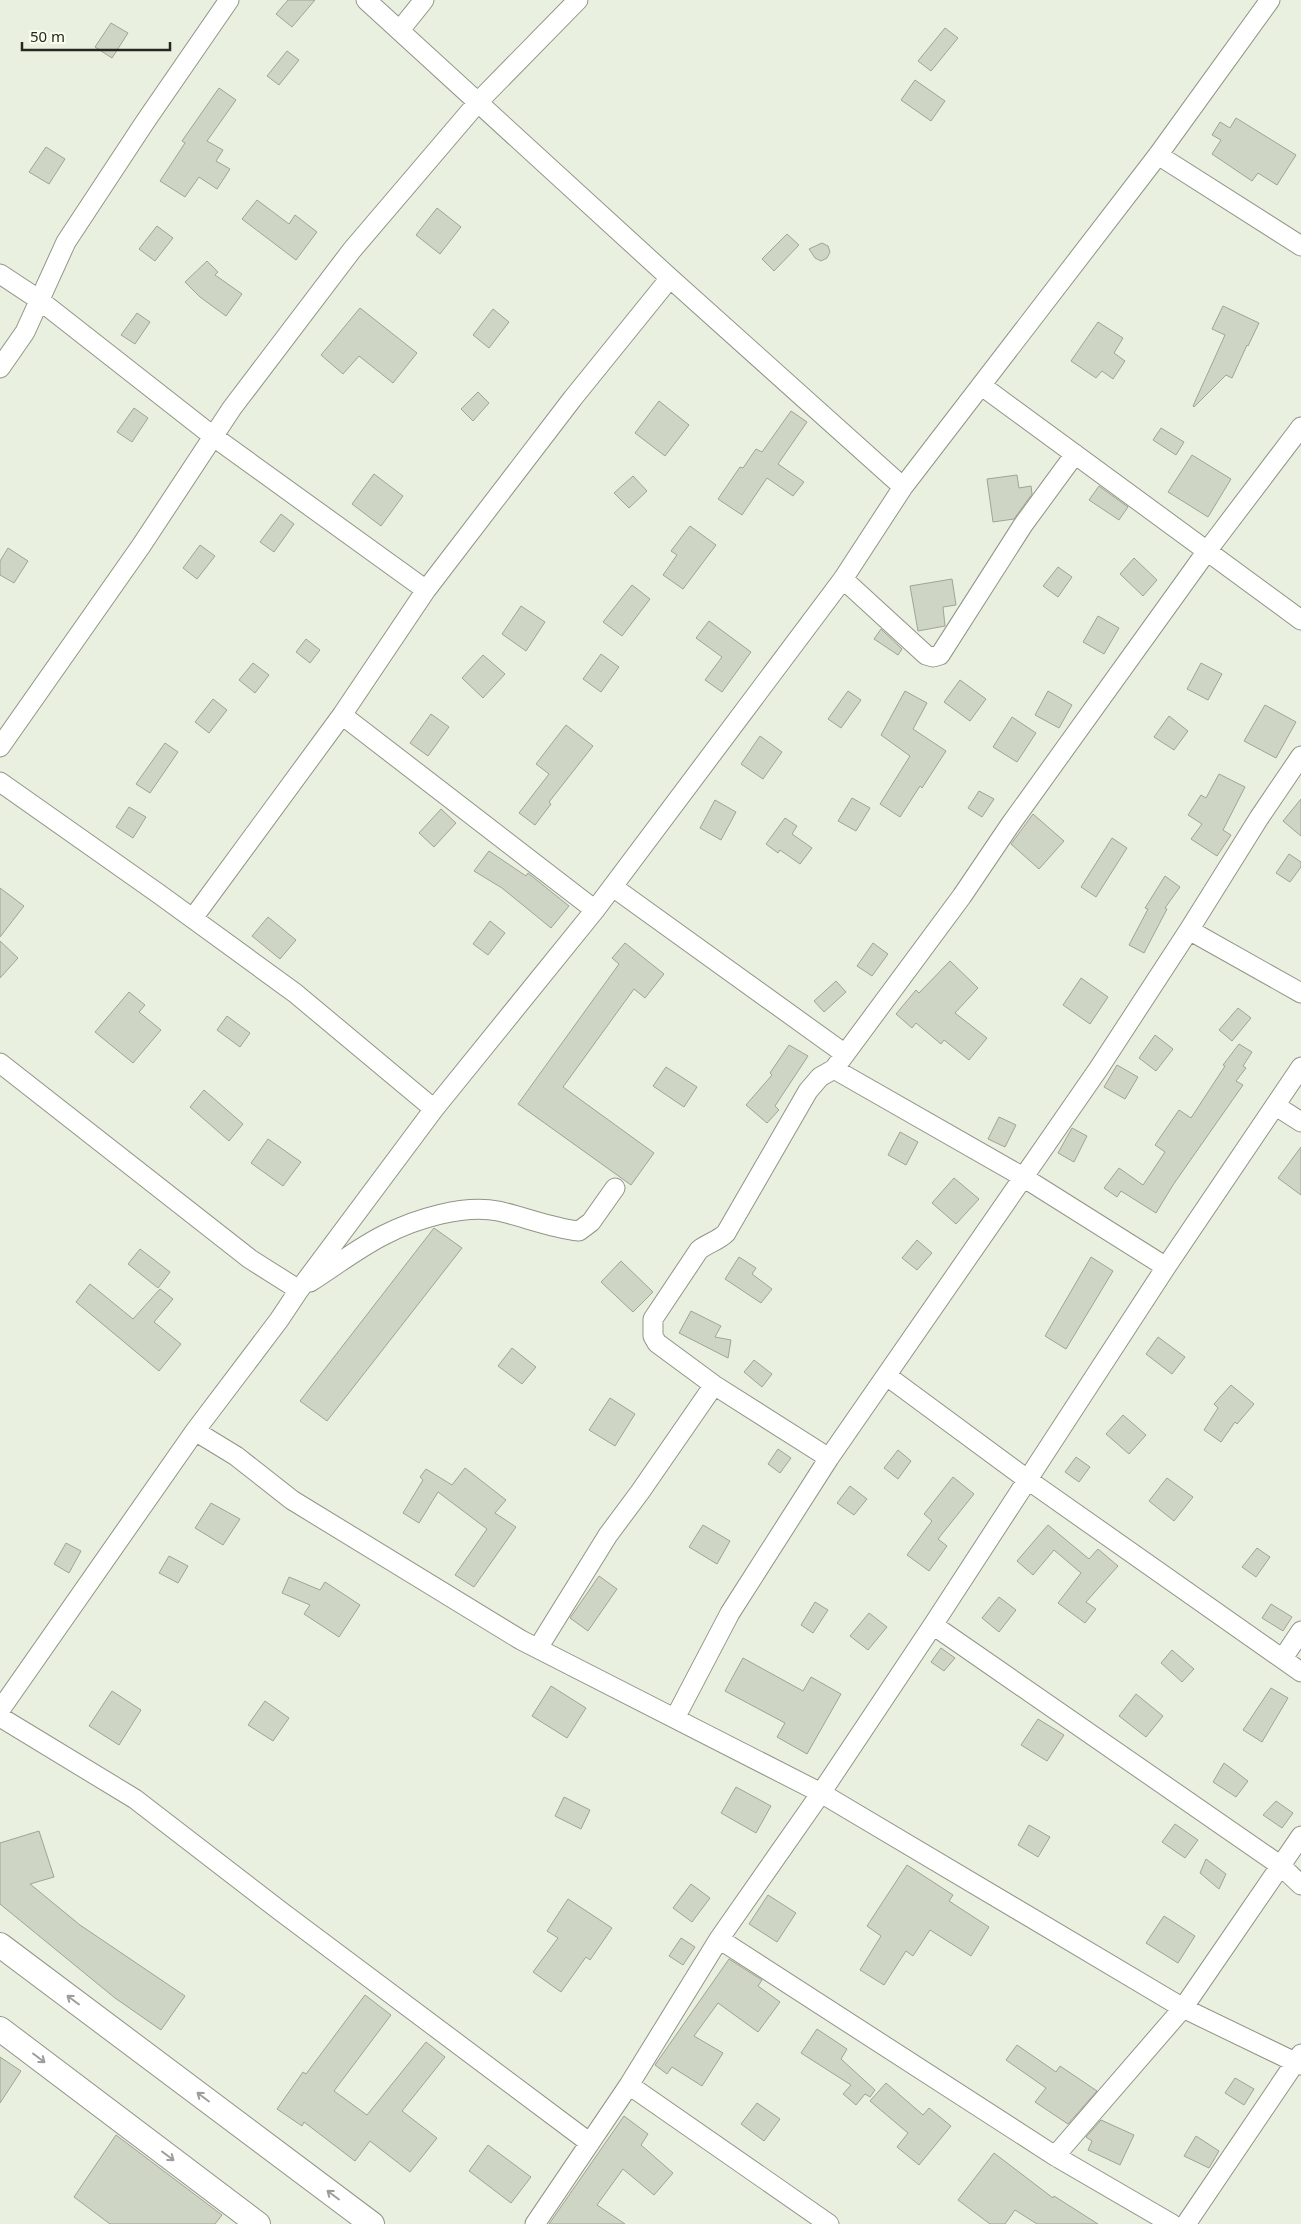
<svg xmlns="http://www.w3.org/2000/svg" width="1301" height="2224" font-family="'Noto Sans',sans-serif">
<rect width="100%" height="100%" fill="#eaf0df"/>
<path fill="#cfd5c4" stroke="#9fa494" d="M288,0H315L292,27L276,14Z
M111,23L128,33L112,58L95,47Z
M945,28L958,38L931,71L918,61Z
M287,51L299,60L279,85L267,76Z
M915,80L945,101L931,121L901,100Z
M219,88L236,100L207,141L223,150L216,161L230,169L217,189L199,177L185,197L160,181L185,143L182,141Z
M1236,118L1296,155L1277,185L1258,173L1252,181L1212,154L1221,140L1212,135L1220,122L1230,128Z
M46,147L65,159L49,184L29,172Z
M257,200L289,224L295,215L317,232L296,260L242,219Z
M437,208L461,227L440,254L416,235Z
M157,226L173,238L155,261L139,249Z
M787,234L799,245L774,271L762,259Z
M822,243L828,246L830,252L827,258L821,261L815,258L809,249Z
M207,261L218,272L215,275L242,294L226,316L200,297L185,282Z
M1223,306L1259,323L1248,346L1247,345L1232,378L1226,375L1194,407L1193,406L1225,335L1212,329Z
M360,308L417,353L393,383L359,356L343,374L321,355Z
M493,309L509,322L489,348L473,335Z
M137,313L150,322L135,344L121,335Z
M1098,322L1123,338L1114,353L1125,361L1113,379L1102,371L1096,378L1071,361Z
M478,392L489,403L473,421L461,409Z
M659,401L689,425L665,456L635,433Z
M134,408L148,418L132,442L117,432Z
M791,411L807,422L778,464L804,482L793,496L767,478L742,515L718,499L740,467L743,468L756,449L762,452Z
M1161,428L1184,442L1176,455L1153,440Z
M1192,455L1231,479L1208,517L1168,492Z
M374,474L403,496L381,526L352,504Z
M1017,475L1019,488L1031,486L1032,494L1014,519L993,522L987,479Z
M633,476L647,491L629,508L614,493Z
M1099,486L1128,507L1119,520L1089,500Z
M281,514L294,524L274,552L260,542Z
M690,526L716,545L683,589L663,575L677,555L671,551Z
M200,545L215,556L197,579L183,568Z
M8,548L28,561L14,583L0,575V561Z
M1134,558L1157,580L1143,596L1120,574Z
M1058,567L1072,577L1058,597L1043,586Z
M952,579L956,605L943,607L945,626L918,631L910,586Z
M632,585L650,599L622,636L603,622Z
M521,606L545,622L526,651L502,634Z
M1098,616L1119,628L1104,654L1083,642Z
M709,621L751,652L722,692L705,680L722,657L696,638Z
M881,629L902,649L898,655L874,639Z
M306,639L320,650L310,663L296,652Z
M601,654L619,667L601,692L583,679Z
M483,655L505,674L483,698L462,678Z
M253,663L269,675L255,693L239,680Z
M1201,663L1222,674L1208,700L1187,689Z
M960,680L986,699L970,721L944,702Z
M848,691L861,700L841,728L828,719Z
M905,691L927,703L913,729L946,751L922,788L920,786L900,817L880,804L910,756L881,735Z
M1048,691L1072,705L1059,728L1035,715Z
M213,699L227,710L209,733L195,722Z
M1265,705L1296,722L1276,758L1244,741Z
M431,714L449,727L428,756L410,743Z
M1169,716L1188,731L1174,750L1154,737Z
M1012,717L1036,733L1017,762L993,747Z
M566,725L593,746L549,802L551,804L535,825L519,813L549,774L536,764Z
M760,736L782,752L763,779L741,764Z
M165,743L178,752L150,793L136,784Z
M1219,774L1245,787L1223,830L1231,835L1217,856L1191,839L1202,824L1188,815L1201,795L1206,798Z
M979,791L994,799L982,817L968,808Z
M852,798L870,808L856,831L838,821Z
M1301,799V836L1283,821Z
M715,800L736,812L721,840L700,828Z
M129,807L146,817L133,838L116,827Z
M441,809L456,823L434,847L419,833Z
M1033,814L1064,841L1039,869L1011,844Z
M785,818L797,826L792,834L812,848L800,864L780,850L778,853L766,844Z
M1112,838L1127,848L1096,897L1081,887Z
M489,851L526,876L528,873L569,906L551,928L502,888L474,871Z
M1289,854L1301,862V867L1290,882L1276,873Z
M1165,876L1180,887L1165,908L1167,909L1144,953L1129,945L1148,909L1145,908Z
M0,888L24,906L0,937Z
M268,917L296,940L280,959L252,936Z
M490,921L505,933L488,955L473,944Z
M0,941L18,958L0,978Z
M625,943L664,974L645,998L634,989L563,1087L654,1153L631,1185L518,1104L619,964L612,958Z
M873,943L888,954L872,976L857,966Z
M950,961L978,988L955,1013L987,1038L969,1060L944,1040L941,1044L916,1023L912,1028L896,1014L916,990L919,993Z
M1081,978L1108,997L1090,1024L1063,1005Z
M836,981L846,992L824,1012L814,1001Z
M129,992L145,1005L139,1012L161,1030L133,1063L95,1032Z
M1238,1008L1251,1018L1232,1041L1219,1030Z
M227,1016L250,1033L240,1047L217,1030Z
M1155,1035L1173,1049L1156,1071L1139,1058Z
M1239,1044L1252,1052L1243,1066L1246,1068L1236,1081L1243,1085L1173,1185L1156,1213L1121,1191L1117,1197L1104,1188L1119,1168L1143,1185L1165,1152L1155,1145L1179,1110L1191,1118L1225,1066L1223,1065Z
M789,1045L808,1056L775,1106L779,1110L767,1123L746,1105L772,1075L770,1073Z
M1117,1065L1138,1077L1125,1099L1104,1087Z
M666,1067L697,1087L684,1107L653,1086Z
M204,1090L243,1124L229,1141L190,1107Z
M999,1117L1016,1125L1005,1147L988,1139Z
M1072,1128L1087,1136L1074,1162L1058,1153Z
M900,1132L918,1142L906,1165L888,1155Z
M268,1139L301,1162L283,1186L251,1163Z
M1301,1147V1195L1278,1178Z
M954,1178L979,1199L956,1224L932,1203Z
M434,1228L462,1248L327,1421L300,1401Z
M917,1240L932,1253L917,1270L902,1258Z
M140,1249L170,1272L158,1288L128,1264Z
M739,1257L756,1268L752,1274L772,1289L761,1303L725,1279Z
M1091,1257L1113,1271L1066,1349L1045,1336Z
M621,1261L653,1292L633,1312L601,1282Z
M90,1284L133,1319L160,1289L173,1299L154,1322L181,1344L159,1371L76,1302Z
M691,1311L721,1326L715,1337L731,1340L728,1358L679,1333Z
M1158,1337L1185,1357L1172,1374L1146,1354Z
M512,1348L536,1367L522,1384L498,1366Z
M754,1360L772,1374L762,1387L744,1372Z
M1231,1385L1254,1404L1237,1424L1235,1422L1221,1442L1204,1430L1218,1408L1214,1404Z
M610,1398L635,1414L615,1446L589,1430Z
M1123,1415L1146,1435L1129,1454L1106,1434Z
M778,1449L791,1458L780,1473L768,1464Z
M898,1450L911,1461L898,1479L884,1468Z
M1076,1457L1090,1467L1079,1482L1065,1472Z
M465,1468L506,1500L495,1513L516,1527L474,1587L455,1575L487,1529L438,1492L419,1523L403,1513L423,1480L420,1477L426,1469L452,1485Z
M953,1477L974,1494L938,1539L947,1546L929,1571L907,1555L932,1521L924,1514Z
M1167,1478L1193,1497L1174,1521L1149,1501Z
M850,1486L867,1499L854,1515L837,1503Z
M211,1503L240,1519L223,1545L195,1528Z
M703,1525L730,1541L717,1564L689,1547Z
M1048,1525L1089,1559L1098,1549L1118,1566L1086,1602L1096,1609L1085,1623L1058,1603L1081,1573L1054,1550L1033,1575L1017,1561Z
M66,1543L81,1551L69,1573L54,1564Z
M1257,1548L1270,1557L1256,1577L1242,1567Z
M169,1556L188,1566L178,1583L159,1573Z
M599,1576L617,1589L588,1631L570,1618Z
M289,1577L320,1590L325,1582L360,1605L339,1637L304,1614L310,1605L282,1593Z
M999,1597L1016,1610L999,1632L982,1618Z
M815,1602L828,1610L813,1633L801,1625Z
M1271,1604L1292,1617L1283,1631L1262,1618Z
M869,1613L887,1627L868,1650L850,1636Z
M941,1648L955,1658L944,1671L931,1662Z
M1172,1650L1194,1669L1182,1682L1161,1663Z
M743,1658L803,1691L811,1677L841,1694L807,1754L777,1737L785,1723L725,1691Z
M551,1686L586,1708L567,1738L532,1716Z
M1271,1688L1288,1698L1262,1742L1243,1730Z
M112,1691L141,1710L119,1745L89,1726Z
M1136,1694L1163,1716L1146,1737L1119,1716Z
M265,1701L289,1718L273,1741L248,1725Z
M1038,1719L1064,1735L1047,1761L1021,1745Z
M1224,1763L1248,1781L1236,1797L1213,1782Z
M736,1787L771,1806L756,1833L721,1813Z
M564,1797L590,1810L581,1829L555,1816Z
M1276,1801L1293,1813L1282,1828L1263,1815Z
M1175,1824L1198,1840L1185,1858L1162,1842Z
M1029,1825L1050,1837L1038,1857L1018,1845Z
M39,1831L54,1877L30,1884L80,1925L185,1996L161,2030L115,1998L0,1904V1843Z
M1206,1859L1226,1874L1219,1889L1200,1873Z
M907,1865L953,1895L949,1901L989,1927L971,1956L930,1930L913,1956L906,1951L884,1985L860,1970L881,1936L867,1926Z
M691,1884L710,1898L692,1922L673,1908Z
M768,1895L796,1913L777,1942L749,1924Z
M568,1899L612,1928L590,1960L586,1957L561,1992L533,1972L558,1938L547,1931Z
M1164,1916L1195,1936L1178,1963L1146,1943Z
M681,1938L695,1947L683,1965L669,1956Z
M729,1959L762,1980L758,1986L780,2002L758,2032L718,2003L694,2036L723,2053L702,2086L672,2067L667,2074L655,2065Z
M365,1995L391,2015L334,2091L367,2115L426,2042L445,2057L402,2111L437,2138L410,2172L370,2141L355,2161L304,2122L302,2126L277,2109L303,2072L306,2074Z
M817,2029L847,2049L841,2059L875,2090L870,2097L865,2094L856,2105L843,2094L851,2085L801,2053Z
M1017,2045L1056,2072L1060,2066L1097,2091L1068,2124L1035,2102L1046,2088L1006,2060Z
M0,2057L21,2071L0,2103Z
M1235,2078L1254,2089L1244,2105L1225,2093Z
M886,2083L923,2115L929,2108L951,2126L919,2165L897,2147L908,2133L870,2101Z
M757,2103L780,2119L764,2141L741,2124Z
M624,2116L648,2134L641,2145L673,2173L654,2195L623,2169L597,2205L625,2224H549Z
M1101,2120L1134,2135L1120,2165L1088,2150L1092,2141L1086,2137Z
M116,2135L222,2215L215,2224H110L74,2197Z
M1196,2136L1219,2151L1209,2168L1184,2156Z
M488,2145L531,2177L511,2203L469,2171Z
M994,2153L1053,2198L1054,2196L1098,2224H1037L1015,2210L1005,2224H990L958,2200Z"/>
<g fill="none" stroke-linecap="round" stroke-linejoin="round">
<defs>
<path id="minor" d="M366,0L670,278L903,487
M400,30L424,0
M1158,155L1301,246
M0,274L38,299L214,437L426,590
M0,368L25,332L66,242L145,122L229,0
M982,386L1301,620
M843,579L926,655L933,657L940,655L1023,525L1075,454
M342,715L595,910
M0,747L141,546L232,408L352,250L479,101L578,0
M0,782L159,894L295,993L434,1109
M613,887L845,1054
M193,918L342,715L426,590L573,398L670,278
M1189,930L1301,993
M0,1063L250,1259L299,1290L279,1320L195,1431L236,1456L292,1500L521,1640L821,1793L1183,2008L1301,2065
M1276,1106L1301,1122
M1166,1267L1023,1177L834,1069L962,896L1010,825L1207,551L1301,427
M310,1282C334,1267 358,1248 384,1235C415,1219 464,1204 498,1211C525,1217 551,1228 579,1231L591,1222L615,1188
M299,1290L434,1109L595,910L843,579L903,487L1158,155L1270,0
M887,1376L1028,1480L1301,1672
M829,1458L714,1385L657,1343L653,1336V1319L699,1250C708,1243 718,1241 726,1233L808,1091L820,1077L834,1069
M933,1625L1281,1866L1301,1885
M538,1648L608,1535L640,1492L714,1385
M1283,1658L1301,1631
M0,1710L195,1431
M0,1717L135,1799L283,1913L590,2143
M675,1718L730,1613L829,1458L1099,1068L1189,930L1259,818L1301,756
M719,1939L1055,2156L1172,2224
M629,2085L829,2224
M1055,2156L1183,2008L1301,1836
M535,2224L629,2085L719,1939L821,1793L933,1625L1166,1267L1301,1067
M1186,2224L1301,2054"/>
<path id="tertiary" d="M0,1945L372,2224
M0,2029L258,2224"/>
</defs>
<use href="#minor" stroke="#909586" stroke-width="21"/>
<use href="#tertiary" stroke="#909586" stroke-width="26"/>
<use href="#minor" stroke="#fff" stroke-width="19"/>
<use href="#tertiary" stroke="#fff" stroke-width="24"/>
</g>
<defs><path id="oneway-shaft" d="M-6 0H5M1.5-3L5.5 0L1.5 3" fill="none" stroke-width="1.6" stroke-linecap="round" stroke-linejoin="round" transform="scale(1.25)"/></defs>
<g stroke="#9d9e9b">
<use href="#oneway-shaft" transform="translate(73 2000) rotate(-143)"/>
<use href="#oneway-shaft" transform="translate(39 2058) rotate(37)"/>
<use href="#oneway-shaft" transform="translate(203 2097) rotate(-143)"/>
<use href="#oneway-shaft" transform="translate(168 2156) rotate(37)"/>
<use href="#oneway-shaft" transform="translate(333 2195) rotate(-143)"/>
</g>
<path d="M22 42v8h148v-8" fill="none" stroke="#252721" stroke-width="2.5"/>
<text x="30" y="42" font-size="15" fill="#252721" stroke="#f8feec" stroke-width="4" paint-order="stroke">50 m</text>
</svg>
